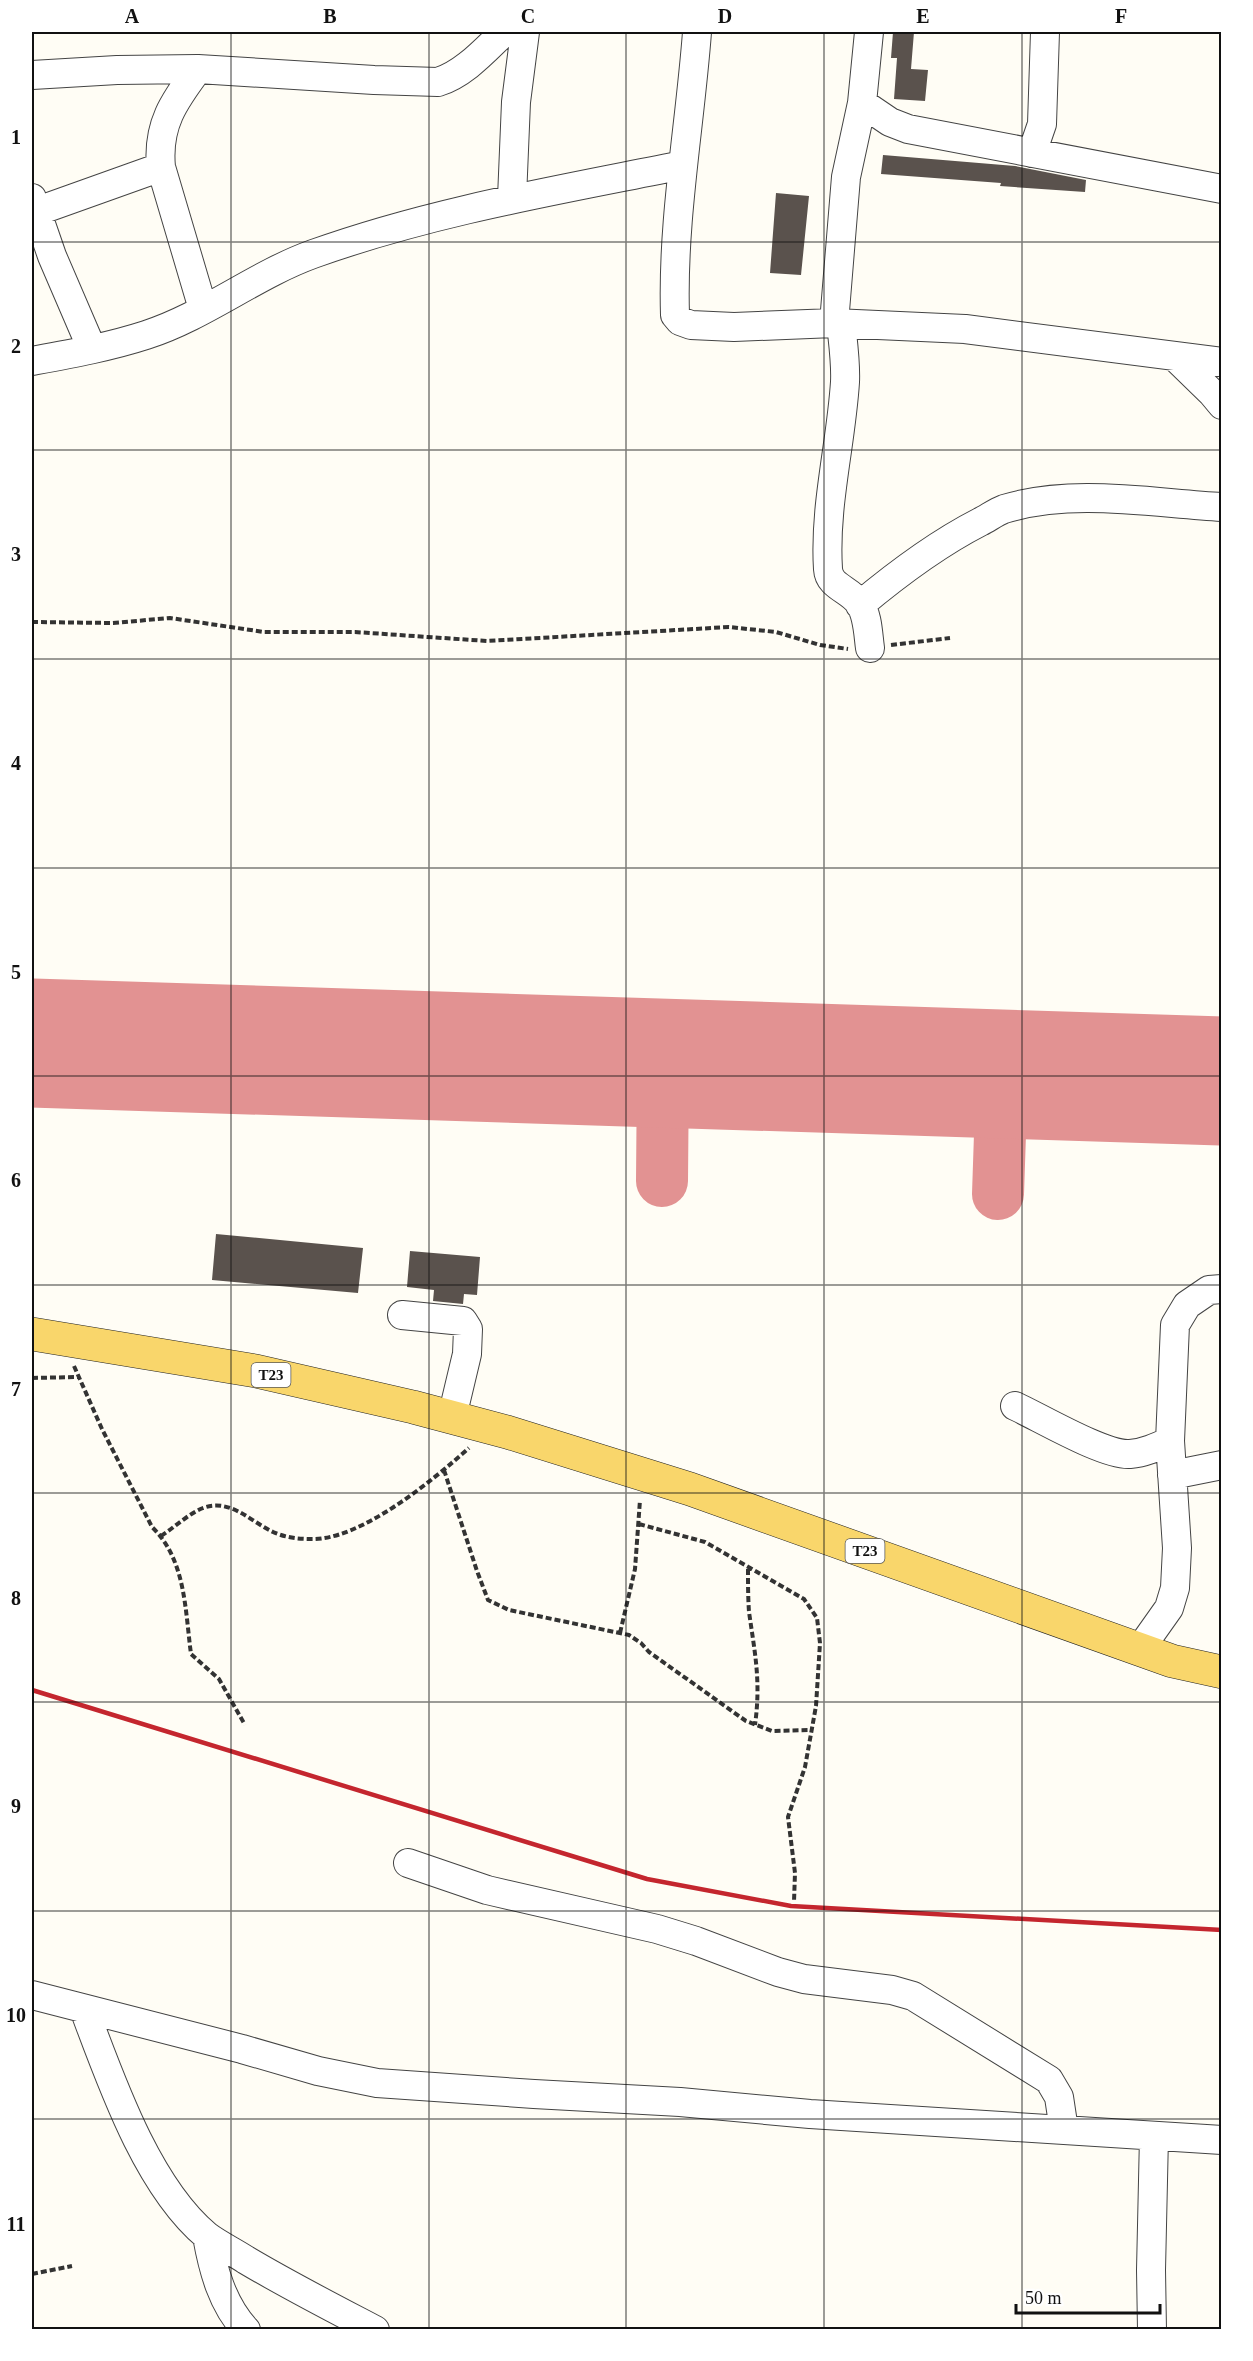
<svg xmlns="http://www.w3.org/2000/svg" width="1253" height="2361" font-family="Georgia,serif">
<rect width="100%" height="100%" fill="#fffdf5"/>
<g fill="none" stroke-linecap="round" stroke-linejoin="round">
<path stroke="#e29292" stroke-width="52" d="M662,1181L663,1063
M998,1194L1002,1074"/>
<path stroke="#e29292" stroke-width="129" d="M32,1043L1222,1081"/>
</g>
<path fill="#5a524d" d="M893,32H914L911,69L928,70L925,101L894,99L897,58H891Z
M883,155L1015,166L1086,180L1085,192L1000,186L1001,183L881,174Z
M776,193L809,196L801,275L770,273Z
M216,1234L363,1248L358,1293L212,1280Z
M410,1251L480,1257L477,1295L464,1294L463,1304L433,1301L434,1290L407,1287Z"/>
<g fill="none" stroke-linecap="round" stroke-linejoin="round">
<defs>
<path id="minor" d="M697,32C690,126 672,220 675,315L680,321L691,325L734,327L834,323L965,329L1222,362
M198,69C174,101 157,125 161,167L203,309
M32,75L117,70L198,69L374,80L438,82C464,74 485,50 504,32
M862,103L890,122L908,129L1222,189
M1032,153L1042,124L1045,32
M32,198L52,256L92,349
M512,198L516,102L525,32
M35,212L161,167
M834,323L846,177L862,103L869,32
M841,323C843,343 846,363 845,382C841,445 824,506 828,569C829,587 850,589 860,604C868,616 868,634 870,648
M1174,356L1212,393L1222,405
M32,361C70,354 109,347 146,335C205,316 255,275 313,254C433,211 559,190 683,165
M860,605C897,574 937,544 980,522C988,518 996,512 1004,509C1073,488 1151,503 1222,507
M402,1315L463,1321L468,1329L467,1354L452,1417
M1015,1406C1041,1418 1105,1456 1130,1454C1144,1453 1157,1447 1170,1441
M1172,1475L1222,1465
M1140,1649L1169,1608L1175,1588L1177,1548L1170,1441L1175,1325L1187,1305L1209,1290L1222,1289
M408,1863L487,1890L657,1929L696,1941L778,1972L804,1979L892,1990L913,1996L1049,2080L1059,2097L1064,2130
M32,1995L242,2049L318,2071L377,2083L534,2094L680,2102L810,2114L1222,2140
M84,2009C111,2081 147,2186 207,2236C219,2245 234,2252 246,2260C288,2285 331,2307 375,2330
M207,2236C213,2270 222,2304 246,2330
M1152,2330L1151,2270L1154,2136"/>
<path id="major" d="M32,1334L256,1371L413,1407L507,1432L690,1489L1172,1661L1222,1672"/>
</defs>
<use href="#minor" stroke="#444" stroke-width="30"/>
<use href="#major" stroke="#222" stroke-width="34"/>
<path stroke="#333" stroke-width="4" stroke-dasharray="6 3" stroke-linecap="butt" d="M32,622L113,623L170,618L264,632H355L487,641L729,627L776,632L820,645L848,649
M891,645L950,638
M74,1366L102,1429L152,1527C186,1560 185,1610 191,1654L219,1679L245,1725
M32,1378L79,1377
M444,1470L477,1571L488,1600L509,1610L629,1635L641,1643L649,1652L746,1721L772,1731L812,1730
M639,1524L705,1542L804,1599L817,1618L820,1643L816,1706L805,1767L788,1817L795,1873L794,1902
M161,1536C175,1527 188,1514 203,1508C230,1498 250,1521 273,1532C284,1537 297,1539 309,1539C359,1542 433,1480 469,1448
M748,1569C748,1583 748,1598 749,1612C755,1654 761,1681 755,1725
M620,1633L635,1569L640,1500
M32,2274L72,2266"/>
<use href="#minor" stroke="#fff" stroke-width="28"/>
<use href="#major" stroke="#f9d66b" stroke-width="33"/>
<path stroke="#c4262e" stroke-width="4.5" d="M32,1690L647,1879L791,1906L1222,1930"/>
</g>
<path fill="none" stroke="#111" stroke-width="1.5" stroke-opacity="0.55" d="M231,32V2330M429,32V2330M626,32V2330M824,32V2330M1022,32V2330M32,242H1222M32,450H1222M32,659H1222M32,868H1222M32,1076H1222M32,1285H1222M32,1493H1222M32,1702H1222M32,1911H1222M32,2119H1222"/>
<g text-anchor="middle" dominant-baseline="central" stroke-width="6" stroke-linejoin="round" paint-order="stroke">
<g fill="#fff" stroke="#585858" stroke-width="1.5">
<rect x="251.5" y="1363" width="39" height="24" rx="4.5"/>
<rect x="845.5" y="1539" width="39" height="24" rx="4.5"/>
</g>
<g font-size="15" font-weight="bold" fill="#111">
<text x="271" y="1375">T23</text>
<text x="865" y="1551">T23</text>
</g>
</g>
<rect width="1253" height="2361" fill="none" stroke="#ffffff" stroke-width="66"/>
<path d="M1016 2304v9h144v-9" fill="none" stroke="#111111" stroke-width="3"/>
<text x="1025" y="2304" font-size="18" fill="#111111" stroke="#ffffff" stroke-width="4.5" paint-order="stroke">50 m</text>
<rect x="33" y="33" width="1187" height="2295" fill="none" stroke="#111" stroke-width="2"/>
<g font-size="20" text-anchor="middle" font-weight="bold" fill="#111">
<text x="132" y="23">A</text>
<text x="330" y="23">B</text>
<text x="528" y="23">C</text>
<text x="725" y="23">D</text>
<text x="923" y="23">E</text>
<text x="1121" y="23">F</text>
<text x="16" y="144">1</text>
<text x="16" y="353">2</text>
<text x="16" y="561">3</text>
<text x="16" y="770">4</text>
<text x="16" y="979">5</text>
<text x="16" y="1187">6</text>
<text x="16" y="1396">7</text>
<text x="16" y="1605">8</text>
<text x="16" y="1813">9</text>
<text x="16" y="2022">10</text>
<text x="16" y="2231">11</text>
</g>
</svg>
